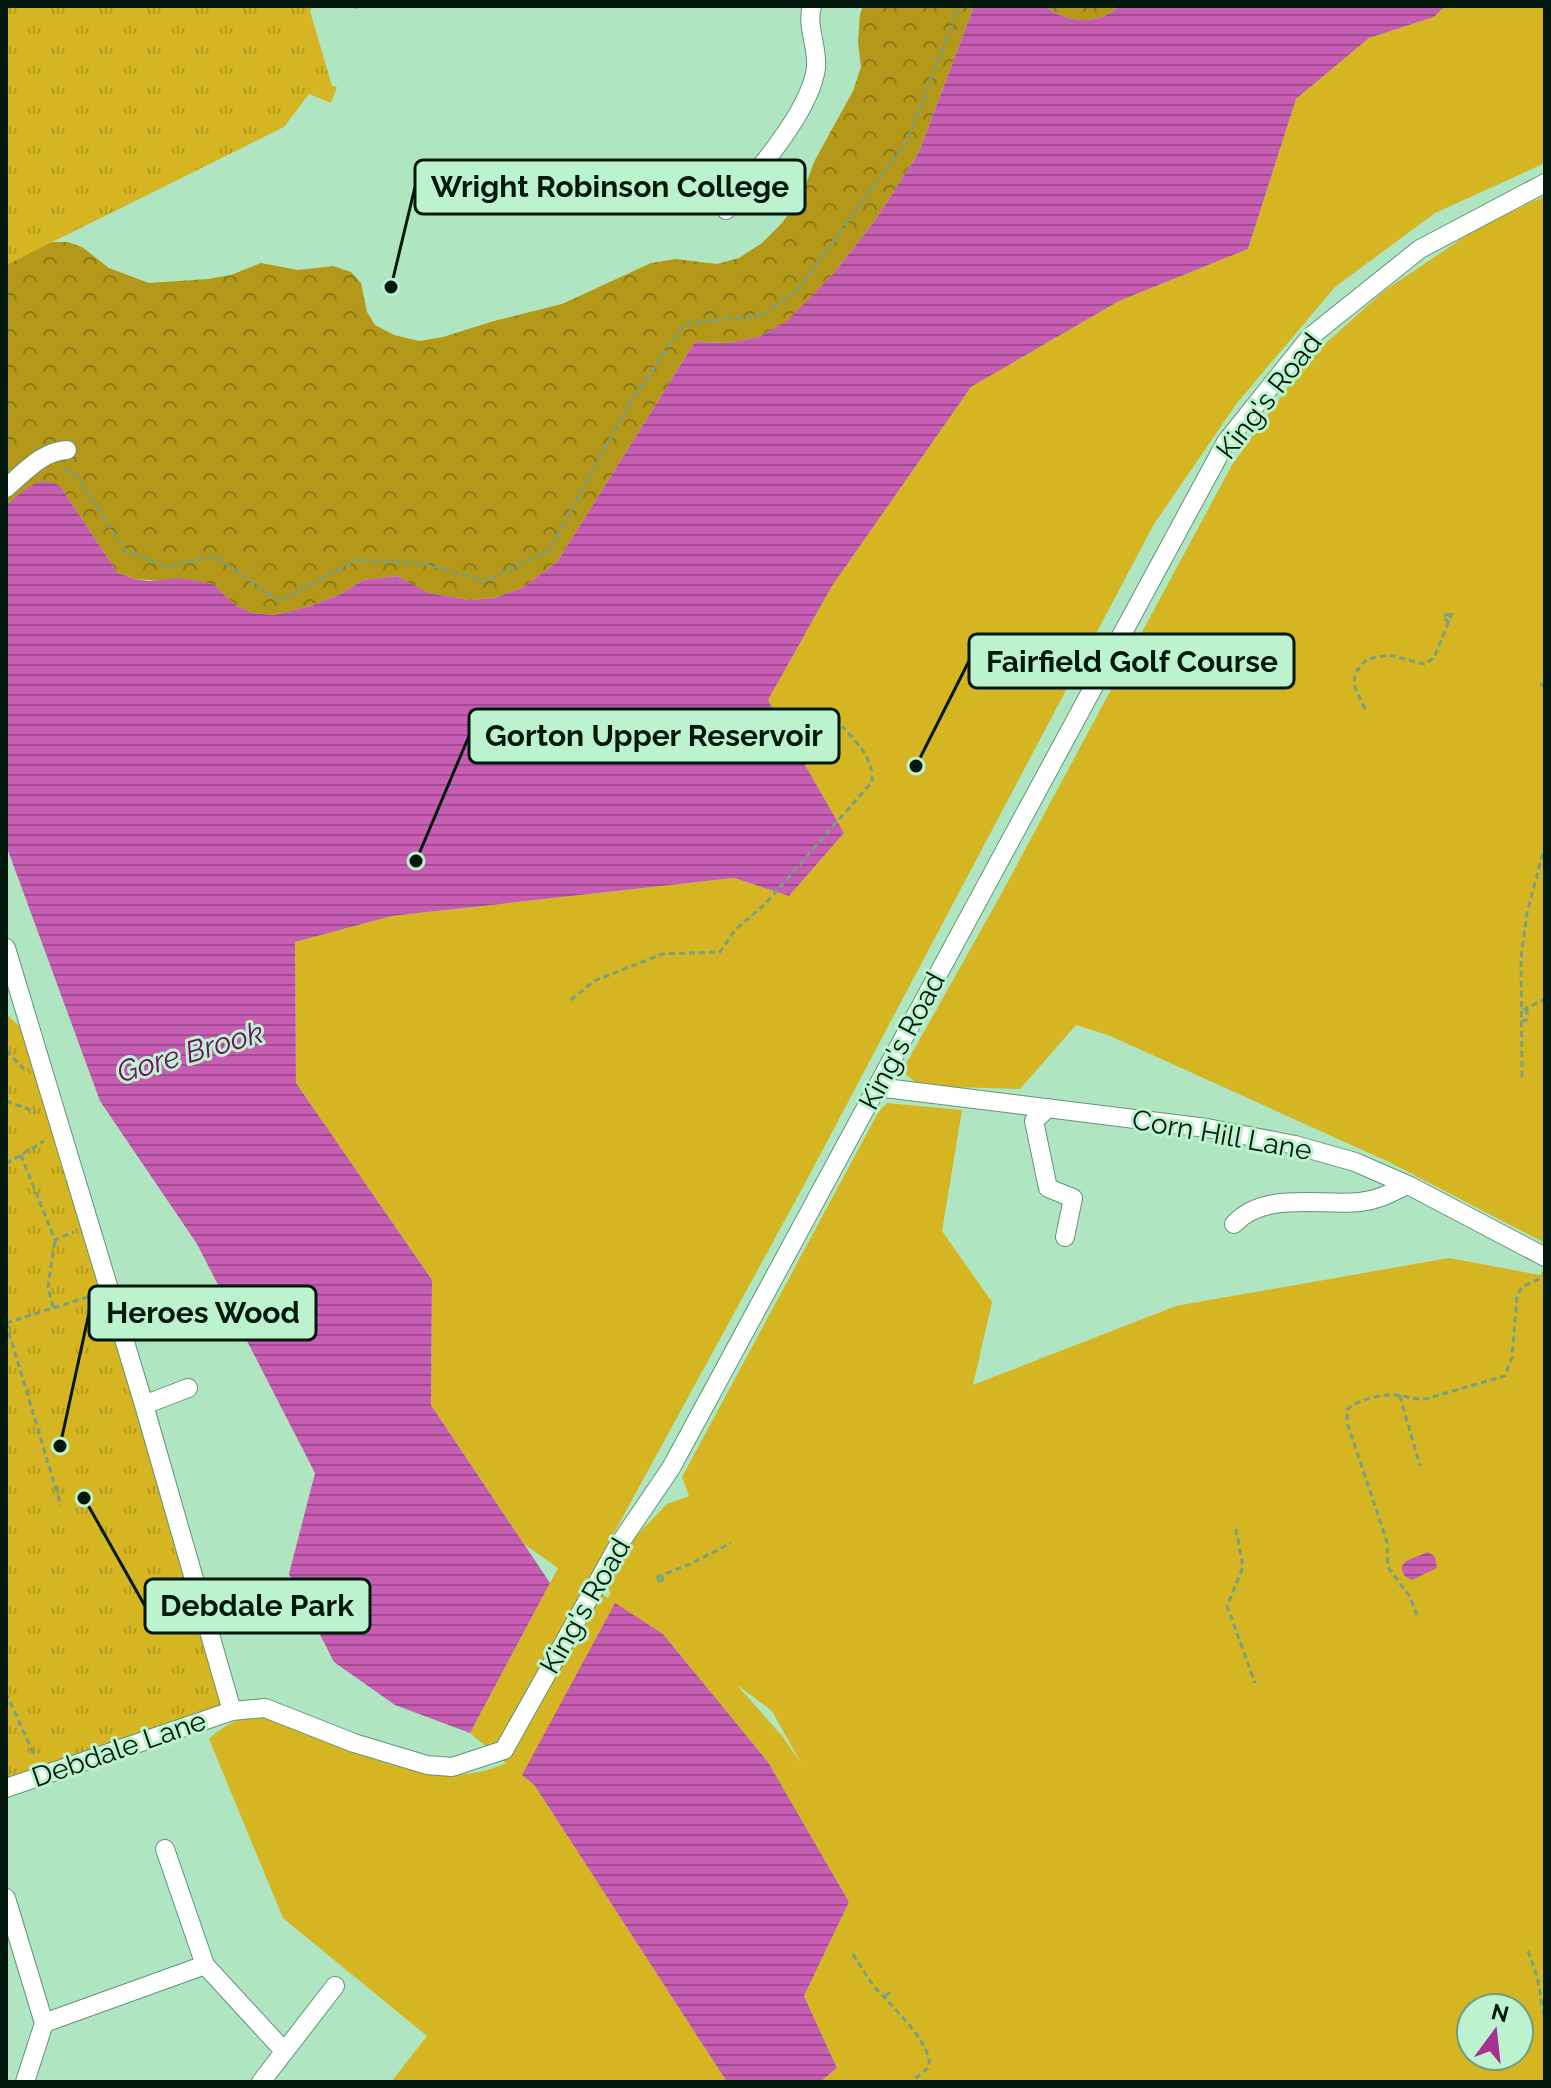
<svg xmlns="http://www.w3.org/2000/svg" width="1551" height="2088" font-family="Raleway,sans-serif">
<defs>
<pattern id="forest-crowns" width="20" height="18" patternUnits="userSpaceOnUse" patternTransform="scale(2)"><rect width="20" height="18" fill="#b39819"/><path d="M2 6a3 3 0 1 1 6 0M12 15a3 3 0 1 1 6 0" fill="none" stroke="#8f7b15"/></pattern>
<pattern id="park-tufts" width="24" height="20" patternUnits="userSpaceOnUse" patternTransform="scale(2)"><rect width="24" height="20" fill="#d5b522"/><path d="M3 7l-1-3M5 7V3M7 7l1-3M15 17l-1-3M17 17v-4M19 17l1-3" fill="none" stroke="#b59b1e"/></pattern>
<pattern id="water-rules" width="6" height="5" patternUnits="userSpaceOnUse" patternTransform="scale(2)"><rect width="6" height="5" fill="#c85eb3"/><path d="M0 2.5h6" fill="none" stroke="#a04d90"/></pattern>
</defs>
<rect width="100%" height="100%" fill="#afe5c1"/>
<path fill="#d5b522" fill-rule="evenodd" d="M1445,6H1545V163L1435,213L1335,287L1237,403L1154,524L803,1187L586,1584L608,1598L611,1592L602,1586L613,1565L637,1535L667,1504L689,1496L682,1477L879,1111L887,1103L962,1110L942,1231L992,1302L973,1385L1176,1306L1449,1258L1540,1275L1545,1268V2082H820L837,2068L804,1996L849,1902L768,1762L663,1634L522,1775L535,1786L727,2082H391L427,2036L283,1918L209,1739C222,1727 244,1713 264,1717C275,1719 287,1726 298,1730C364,1754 437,1795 506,1763L470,1733L558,1568L524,1544L431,1405L432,1280L296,1083L295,942L392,916L734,878L789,896L844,833L768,700L832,586L971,387L1119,301L1248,249L1296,99L1369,38L1434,17ZM736,1684L772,1711L802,1765L783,1737ZM1471,2008H1519V2056H1471Z
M1545,196V1243L1389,1162L1108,1035L1076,1025L1020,1089L920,1086L902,1071L999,898L1232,465L1308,359L1384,291L1479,227Z"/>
<path fill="url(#forest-crowns)" d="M863,6H974L919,152L876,219L834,273L788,321L759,337L728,343L695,342L557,562L522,588L494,598L470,600L427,593L397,576L363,580L341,594L311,606L274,615L252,613L235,605L213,584L133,579L117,572L60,486L6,506V265L51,242H68L82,247L109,268L149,283L208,279L231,275L261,263L298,270L333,266L351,272L361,283L367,312L375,325L394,335L419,341L443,337L494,321L562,304L651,263L676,259L717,264L739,258L762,243L782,223L802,195L814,162L853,91L861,67L858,42L860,14Z
M1045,6H1119C1100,26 1065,23 1045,6Z"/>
<path fill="url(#park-tufts)" d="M6,6H313L310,11L332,86L337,87L331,103L309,94L284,127L6,265Z
M6,1014L25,1031L222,1703L219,1708L6,1782Z"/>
<path fill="url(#water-rules)" d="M974,6H1045C1065,23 1100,26 1119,6H1445L1434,17L1369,38L1296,99L1248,249L1119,301L971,387L832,586L768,700L844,833L789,896L734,878L392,916L295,942L296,1083L432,1280L431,1405L550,1583L470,1733L395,1705L334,1662L289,1574L315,1473L197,1244L100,1101L6,845V506C22,492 38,473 60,486L117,572L133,579L149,581L180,578L213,584L235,605L252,613L274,615L311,606L341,594L363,580L397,576L428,593L470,600L494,598L522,588L557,562L695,342L728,343L759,337L788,320L834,273L876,219L919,152Z
M1428,1552L1435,1557L1437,1568L1412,1580C1405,1578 1401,1572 1402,1566L1406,1561Z
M615,1603L663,1634L768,1762L849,1902L804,1996L837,2068L820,2082H727L535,1786L522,1775Z"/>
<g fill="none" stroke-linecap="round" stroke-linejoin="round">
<defs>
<path id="minor" d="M726,210C754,174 810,113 816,68C818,47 806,26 812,6
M6,488C24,473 42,451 67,450
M6,948L144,1405L232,1711
M877,1087L1207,1128L1295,1145L1355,1162L1410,1186L1545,1257
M1048,1108L1034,1121L1048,1188L1073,1198L1065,1237
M1234,1224C1264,1191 1320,1206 1360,1202C1378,1200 1391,1193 1407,1185
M144,1405L188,1388
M6,1788L232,1711L265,1708L354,1743L427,1765L452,1767L504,1750L618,1546L671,1468L1226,442L1310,337L1420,249L1545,183
M165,1849L205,1965L284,2051
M6,1898L44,2023L25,2082
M44,2023L205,1965
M261,2082L335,1986"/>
</defs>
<use href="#minor" stroke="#619574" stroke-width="20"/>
<path stroke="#76a185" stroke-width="3" stroke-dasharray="6 4" stroke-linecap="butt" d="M354,6L357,8
M1065,6H1071
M65,470L75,473L125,550L167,567L215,556L279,601L357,560L425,564L486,581L549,550L631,401L684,324L763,315L798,289L907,141L959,6
M1449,623L1443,616L1452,613
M1540,684L1545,686
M1365,709L1354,685L1355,673L1367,659L1389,655L1424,664L1434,658L1452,613
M571,1000L594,981L662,954L720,952L736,929L764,905L872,782C874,758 857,743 842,726
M1523,1010L1545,999
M1522,1021L1527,1020V1009
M6,1051L24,1069
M1522,1077L1521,958L1527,913L1545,845
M6,1101L36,1112
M21,1155L55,1240L74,1232
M6,1164L44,1141
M53,1307L48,1287L55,1240
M6,1323L61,1506
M6,1323L94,1295
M1400,1396L1420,1466
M1236,1529L1243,1567L1227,1606L1255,1683
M657,1577L690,1564L731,1543
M657,1577L661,1584L664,1574
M1417,1615L1410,1597L1388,1567L1387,1542L1347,1422V1410C1356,1400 1378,1395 1391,1395C1403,1394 1412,1400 1425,1399L1505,1376L1512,1357L1517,1295L1522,1287L1545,1276
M6,1693L35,1757
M1528,1951L1537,1976L1545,2021
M853,1954C860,1965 866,1976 874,1986C889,2005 933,2042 929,2067L911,2082
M885,1996L893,1990"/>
<use href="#minor" stroke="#fff" stroke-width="18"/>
</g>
<g text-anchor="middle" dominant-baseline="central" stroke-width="6" stroke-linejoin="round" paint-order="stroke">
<g font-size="28" fill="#04190d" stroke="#bcf3ce">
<text transform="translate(1269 396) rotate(-52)">King's Road</text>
<text transform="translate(902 1041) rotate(-62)">King's Road</text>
<text transform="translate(1222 1135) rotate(10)">Corn Hill Lane</text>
<text transform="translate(585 1606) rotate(-60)">King's Road</text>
<text transform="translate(119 1749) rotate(-19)">Debdale Lane</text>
</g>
<g font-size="30" font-style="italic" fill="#710c62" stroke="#bcf3ce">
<text transform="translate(190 1052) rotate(-16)">Gore Brook</text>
</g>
</g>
<path fill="none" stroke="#04190d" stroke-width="3" d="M391 287L415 187M916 766L969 661M416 861L469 736M60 1446L89 1313M84 1498L145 1606"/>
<g fill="#04190d" stroke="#bcf3ce" stroke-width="3">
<circle cx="391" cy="287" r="8"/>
<circle cx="916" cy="766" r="8"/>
<circle cx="416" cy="861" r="8"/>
<circle cx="60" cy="1446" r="8"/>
<circle cx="84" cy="1498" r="8"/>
</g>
<g fill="#bcf3ce" stroke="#04190d" stroke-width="3">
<rect x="415" y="160" width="390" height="54" rx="8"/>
<rect x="969" y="634" width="325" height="54" rx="8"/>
<rect x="469" y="709" width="370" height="54" rx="8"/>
<rect x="89" y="1286" width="227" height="54" rx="8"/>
<rect x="145" y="1579" width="225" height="54" rx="8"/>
</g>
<g font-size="30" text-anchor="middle" font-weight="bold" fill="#04190d">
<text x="610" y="197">Wright Robinson College</text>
<text x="1132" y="672">Fairfield Golf Course</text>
<text x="654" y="746">Gorton Upper Reservoir</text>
<text x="203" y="1323">Heroes Wood</text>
<text x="257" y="1616">Debdale Park</text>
</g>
<rect width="1551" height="2088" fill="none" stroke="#04190d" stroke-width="16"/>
<g transform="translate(1495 2032) rotate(15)"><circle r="38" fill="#bcf3ce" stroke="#729c81" stroke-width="2"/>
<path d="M0-6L14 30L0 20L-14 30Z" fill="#a43390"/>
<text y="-12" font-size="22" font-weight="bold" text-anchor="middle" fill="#04190d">N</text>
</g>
</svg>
